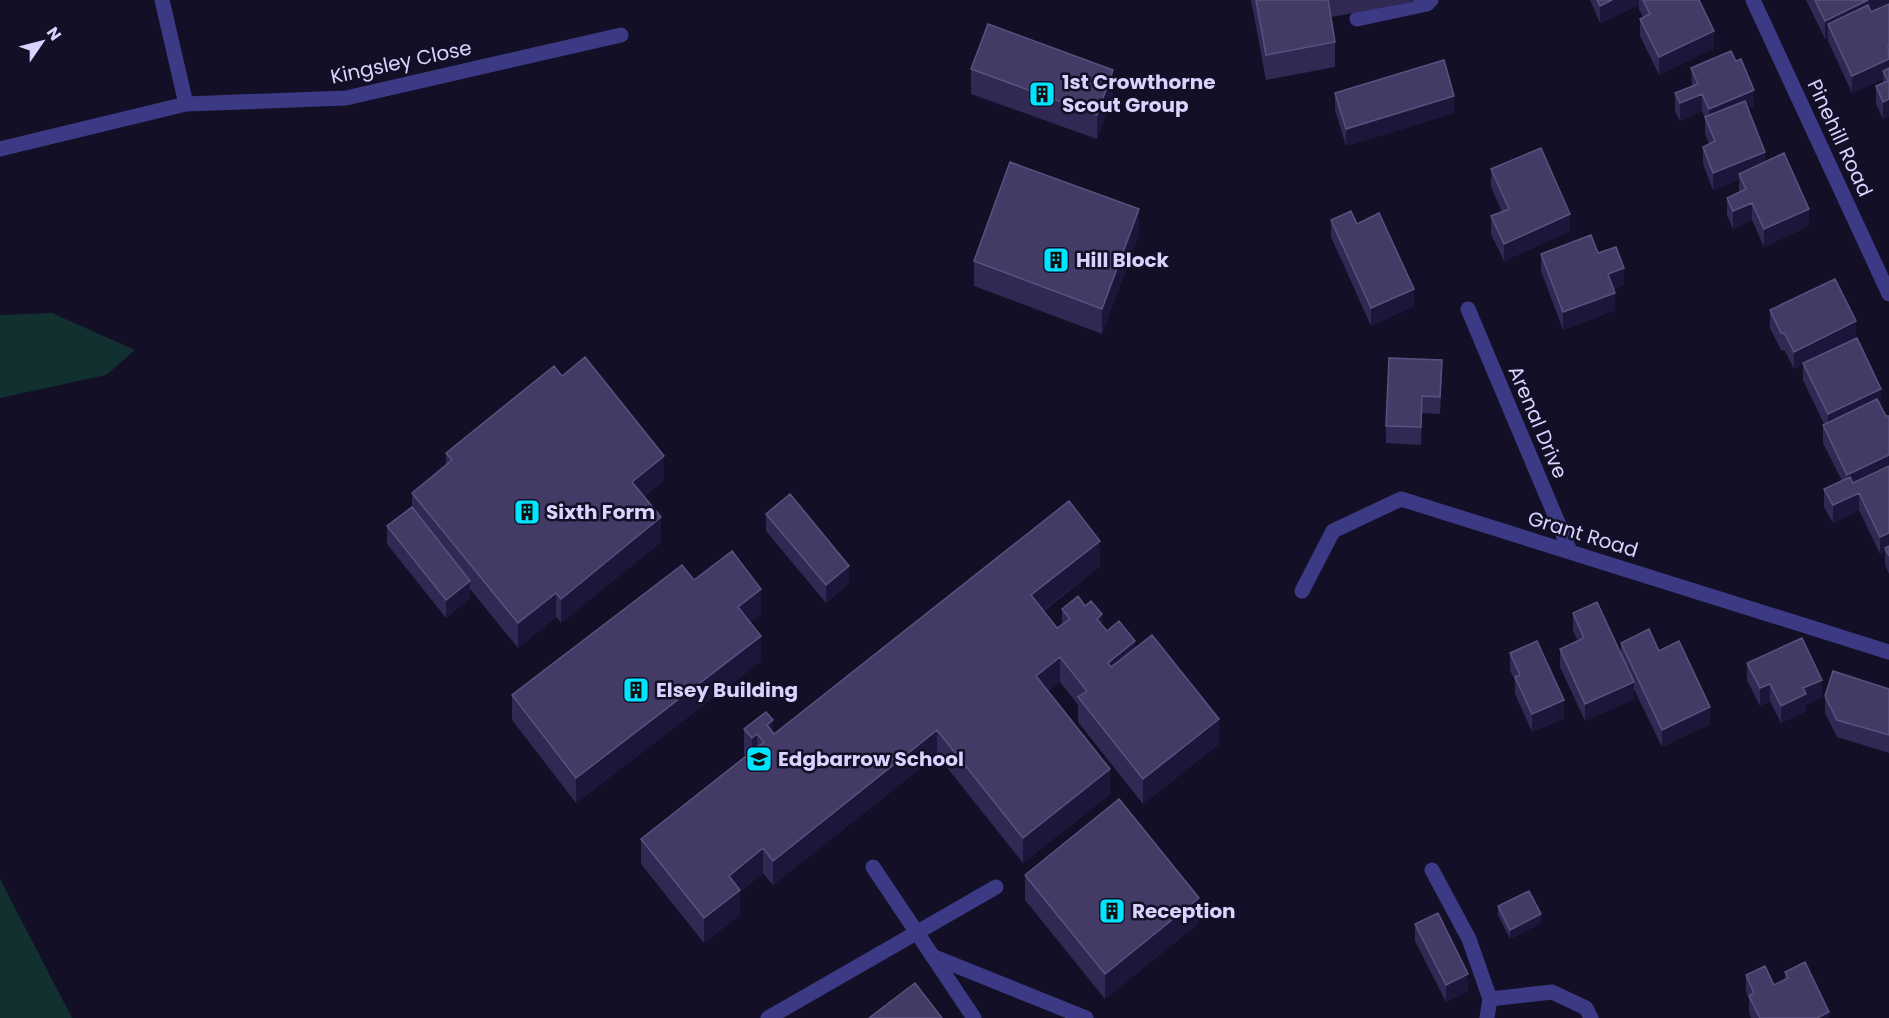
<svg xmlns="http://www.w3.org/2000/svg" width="1889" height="1018" font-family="Poppins,sans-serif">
<rect width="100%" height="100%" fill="#130f26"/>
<path fill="#12302f" d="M52,313L135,350L106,375L0,398V315Z
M0,879L72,1018H0Z"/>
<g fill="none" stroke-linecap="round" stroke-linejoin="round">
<path stroke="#3d3a85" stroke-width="15" d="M1357,19L1427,4L1431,0
M1432,870L1469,939L1490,999L1487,1018
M1490,999L1552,992L1586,1008L1591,1018"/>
<path stroke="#3d3a85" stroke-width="15" d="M873,867L974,1018
M932,956L1086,1018
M768,1018L996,887"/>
<path stroke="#3d3a85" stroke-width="15" d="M162,0L186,104
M1753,0L1889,294
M0,149L186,104L346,98L621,35
M1468,309L1570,551
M1302,591L1333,531L1401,499L1889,652"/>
</g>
<path fill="#312854" d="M1251,0H1414V2L1331,17L1335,42V67L1266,80Z
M1590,0H1699L1714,48L1659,75L1640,36V19L1643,17L1639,9V5L1600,23Z
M1806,0H1889V116L1883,119L1876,104V86L1883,83V79L1852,93L1828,41V37L1825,39Z
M1691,68L1754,107L1748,109L1765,161L1809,226L1764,247L1752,220L1733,229L1727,215V198L1739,192V180L1713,190L1703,164V147L1709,144L1705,134V118L1702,111L1680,121L1675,111V93L1692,86Z
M971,69L1113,95L1097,139L971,94Z
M1335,93L1454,113L1346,146L1335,110Z
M1491,169L1570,231L1504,261L1491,234V216L1502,212L1491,187Z
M1331,220L1357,224L1414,306L1371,326L1331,237Z
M1139,234L1102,334L974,286V261Z
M1598,253L1624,285L1614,289L1615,310L1563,330L1541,271V254Z
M1770,310L1856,338L1881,406L1886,416H1889V574L1885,565V552L1880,554L1859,510L1833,523L1824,507V489L1842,481L1823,443V425L1824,424L1803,380V364L1794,369L1785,351L1781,350L1770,328Z
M562,376L664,480L644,497L661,542L561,623L556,617L518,648L470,589V598L446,618L387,544V526L412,507V493L446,465V453Z
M1442,377L1440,414L1422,413L1421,445L1386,443V426Z
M766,514L849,583L826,603L766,531Z
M1100,566L1044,611L1057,628L1062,625V609L1085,606L1107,631L1135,648L1219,744L1143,804L1078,722V705L1060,682L1048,691L1110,794L1023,863L937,755L773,885L763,873L740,892V915L704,943L641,864V839L746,757L744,754V729L773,732L774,734Z
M694,580L761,614L750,622L761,661L576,803L512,720V695Z
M1573,613L1621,652V643L1659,651L1710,724L1662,747L1634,689V699L1585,721L1560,667V649L1578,641L1573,631Z
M1510,653L1564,718L1532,732L1515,694V681L1510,670Z
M1747,663L1822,697L1806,705V711L1781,723L1770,701L1760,706L1747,680Z
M1889,689V753L1837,737L1825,713V696Z
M1025,875L1199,923L1105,999L1025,900Z
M1498,906L1541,923L1510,939L1498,915Z
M1415,924L1468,991L1446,1002L1415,941Z
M1785,972L1829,1018H1751L1749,1013V999L1746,992V975L1774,985L1785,980Z"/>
<path fill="#1d163a" d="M1612,0H1639V5L1600,23V6Z
M1868,0H1889V7L1828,24V37L1825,39V21Z
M1714,31V48L1659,75V57Z
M1889,45V76L1883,71V79L1852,93V76Z
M1113,70V95L1097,139V115Z
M1754,90V107L1709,126V109Z
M1702,94V111L1680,121V103Z
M1454,96V113L1346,146V129Z
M1889,99V116L1883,119V102Z
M1765,152V169L1739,174V180L1713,190V173Z
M1752,203V220L1733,229V211Z
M1139,209V234L1102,334V309Z
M1809,209V226L1764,247V229Z
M1570,214V231L1504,261V244Z
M1624,268V285L1608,291V274Z
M1414,289V306L1371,326V308Z
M1615,293V310L1563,330V312Z
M1856,321V339L1794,369V352Z
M1881,389V406L1828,431V414Z
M1889,455V472L1847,493V475Z
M664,456V480L632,507V482Z
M1859,493V510L1833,523V505Z
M661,517V542L561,623V599Z
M1889,533V550L1885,548V552L1880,554V537Z
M1100,541V566L1031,620V595Z
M849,566V583L826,603V585Z
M470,581V598L446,618V600Z
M761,589V614L738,632V607Z
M556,593V617L518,648V623Z
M1102,614V639L1097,619Z
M761,636V661L576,803V778Z
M1135,641V666L1108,687V663Z
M1060,657V682L1036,700V676Z
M1822,680V697L1806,705V711L1781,723V706L1803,688Z
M1634,682V699L1585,721V704Z
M1770,684V701L1760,706V688Z
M1564,700V718L1532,732V714Z
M1710,707V724L1662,747V730Z
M1219,719V744L1143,804V779Z
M773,720V745L767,725Z
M937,730V755L773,885V861Z
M757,734V759L752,763V738Z
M1110,769V794L1023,863V838Z
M763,848V873L740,892V915L704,943V918L729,876Z
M1199,898V923L1105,999V974Z
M1541,914V923L1510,939V930Z
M1468,974V991L1446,1002V985Z
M1829,1012V1018H1817Z"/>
<path fill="#433a66" stroke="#5a527e" stroke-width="1.5" d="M1256,0H1328L1335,42L1266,55Z
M1597,0H1612L1600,6Z
M1643,0H1699L1714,31L1659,57L1640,19L1650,14Z
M1815,0H1868L1825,21Z
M1889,4V45L1888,46L1889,59L1852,76L1828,24L1868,5L1871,12Z
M988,24L1113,70L1097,115L971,69Z
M1731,51L1736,61L1741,59L1754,90L1709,109L1702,94L1680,103L1675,93L1698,84L1691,68Z
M1444,60L1454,96L1346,129L1335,93Z
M1889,68V99L1883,102L1876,86L1888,81L1883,71Z
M1745,101L1765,152L1713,173L1703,147L1715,141L1705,117Z
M1541,148L1570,214L1504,244L1491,216L1509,209L1491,169Z
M1784,153L1809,209L1764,229L1752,203L1733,211L1727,198L1746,189L1739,174Z
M1010,162L1139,209L1102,309L974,261Z
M1351,211L1357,224L1379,213L1414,289L1371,308L1331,220Z
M1591,235L1598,253L1616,247L1624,268L1608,274L1615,293L1563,312L1541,254Z
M1835,279L1856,321L1794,352L1785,334L1781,333L1770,310Z
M1857,338L1881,389L1828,414L1803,363Z
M585,357L664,456L632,482L661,517L561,599L556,593L518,623L412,493L452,460L446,453L554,366L562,376Z
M1389,358L1442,360L1440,397L1422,396L1421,427L1386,426Z
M1877,399L1886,416H1889V455L1847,475L1823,425Z
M1889,466V533L1880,537L1859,493L1833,505L1824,489L1850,477L1853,483Z
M790,494L849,566L826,585L766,514Z
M1069,501L1100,541L1031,595L1057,628L1070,619L1062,609L1078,596L1085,606L1091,601L1102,614L1097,619L1107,631L1119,621L1135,641L1108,663L1111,667L1152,635L1219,719L1143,779L1078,697L1087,691L1060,657L1036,676L1110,769L1023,838L937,730L773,861L763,848L729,876L740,890L704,918L641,839L764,742L757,734L752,738L744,729L766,712L773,720L767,725L774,734Z
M412,507L470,581L446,600L387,526Z
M1889,546V556L1885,548Z
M732,551L761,589L738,607L761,636L576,778L512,695L682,565L694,580Z
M1597,602L1634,682L1585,704L1560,649L1584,638L1573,613Z
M1649,629L1659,651L1679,641L1710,707L1662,730L1621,643Z
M1802,638L1822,680L1803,688L1806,694L1781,706L1770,684L1760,688L1747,663Z
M1537,641L1564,700L1532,714L1515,677L1520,675L1510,653Z
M1833,671L1889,689V735L1837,720L1825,696Z
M1119,799L1199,898L1105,974L1025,875Z
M1529,891L1541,914L1510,930L1498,906Z
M1438,913L1468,974L1446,985L1415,924Z
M1805,962L1829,1012L1817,1018H1760L1749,996L1754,993L1746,975L1765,966L1774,985L1788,978L1785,972Z
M915,983L942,1018H869Z"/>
<defs>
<symbol id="building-square" viewBox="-11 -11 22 22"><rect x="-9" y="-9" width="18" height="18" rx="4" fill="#00e5ff" stroke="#130f26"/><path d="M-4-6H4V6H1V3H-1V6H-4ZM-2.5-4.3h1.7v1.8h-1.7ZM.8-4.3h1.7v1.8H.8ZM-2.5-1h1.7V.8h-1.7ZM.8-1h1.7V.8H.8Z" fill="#111"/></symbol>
<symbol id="school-square" viewBox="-11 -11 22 22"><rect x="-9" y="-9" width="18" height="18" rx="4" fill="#00e5ff" stroke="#130f26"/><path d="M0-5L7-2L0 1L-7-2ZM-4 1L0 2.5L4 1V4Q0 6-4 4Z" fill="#111"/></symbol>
</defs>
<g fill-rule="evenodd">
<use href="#building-square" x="1027" y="79" width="30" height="30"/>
<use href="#building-square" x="1041" y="245" width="30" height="30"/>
<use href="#building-square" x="512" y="497" width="30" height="30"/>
<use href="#building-square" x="621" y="675" width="30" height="30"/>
<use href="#school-square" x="744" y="744" width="30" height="30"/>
<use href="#building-square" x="1097" y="896" width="30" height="30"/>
</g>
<g text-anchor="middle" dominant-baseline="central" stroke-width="5" stroke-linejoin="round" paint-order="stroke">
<g font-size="20" fill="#d9d4ff" stroke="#130f26">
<text transform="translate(401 62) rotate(-12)">Kingsley Close</text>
<text transform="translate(1840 138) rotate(65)">Pinehill Road</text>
<text transform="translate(1538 422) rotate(67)">Arenal Drive</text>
<text transform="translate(1583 534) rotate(17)">Grant Road</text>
</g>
<g font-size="20" font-weight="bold" fill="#d9d4ff" stroke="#130f26" text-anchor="start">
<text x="1062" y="82">1st Crowthorne<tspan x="1062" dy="23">Scout Group</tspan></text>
<text x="1076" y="260">Hill Block</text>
<text x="546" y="512">Sixth Form</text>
<text x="656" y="690">Elsey Building</text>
<text x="778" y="759">Edgbarrow School</text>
<text x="1132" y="911">Reception</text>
</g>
</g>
<g transform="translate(42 42) rotate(55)" stroke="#130f26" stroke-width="4.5" paint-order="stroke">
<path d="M0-4.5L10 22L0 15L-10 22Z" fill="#d9d4ff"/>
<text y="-9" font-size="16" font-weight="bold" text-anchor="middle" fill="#d9d4ff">N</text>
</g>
</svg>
